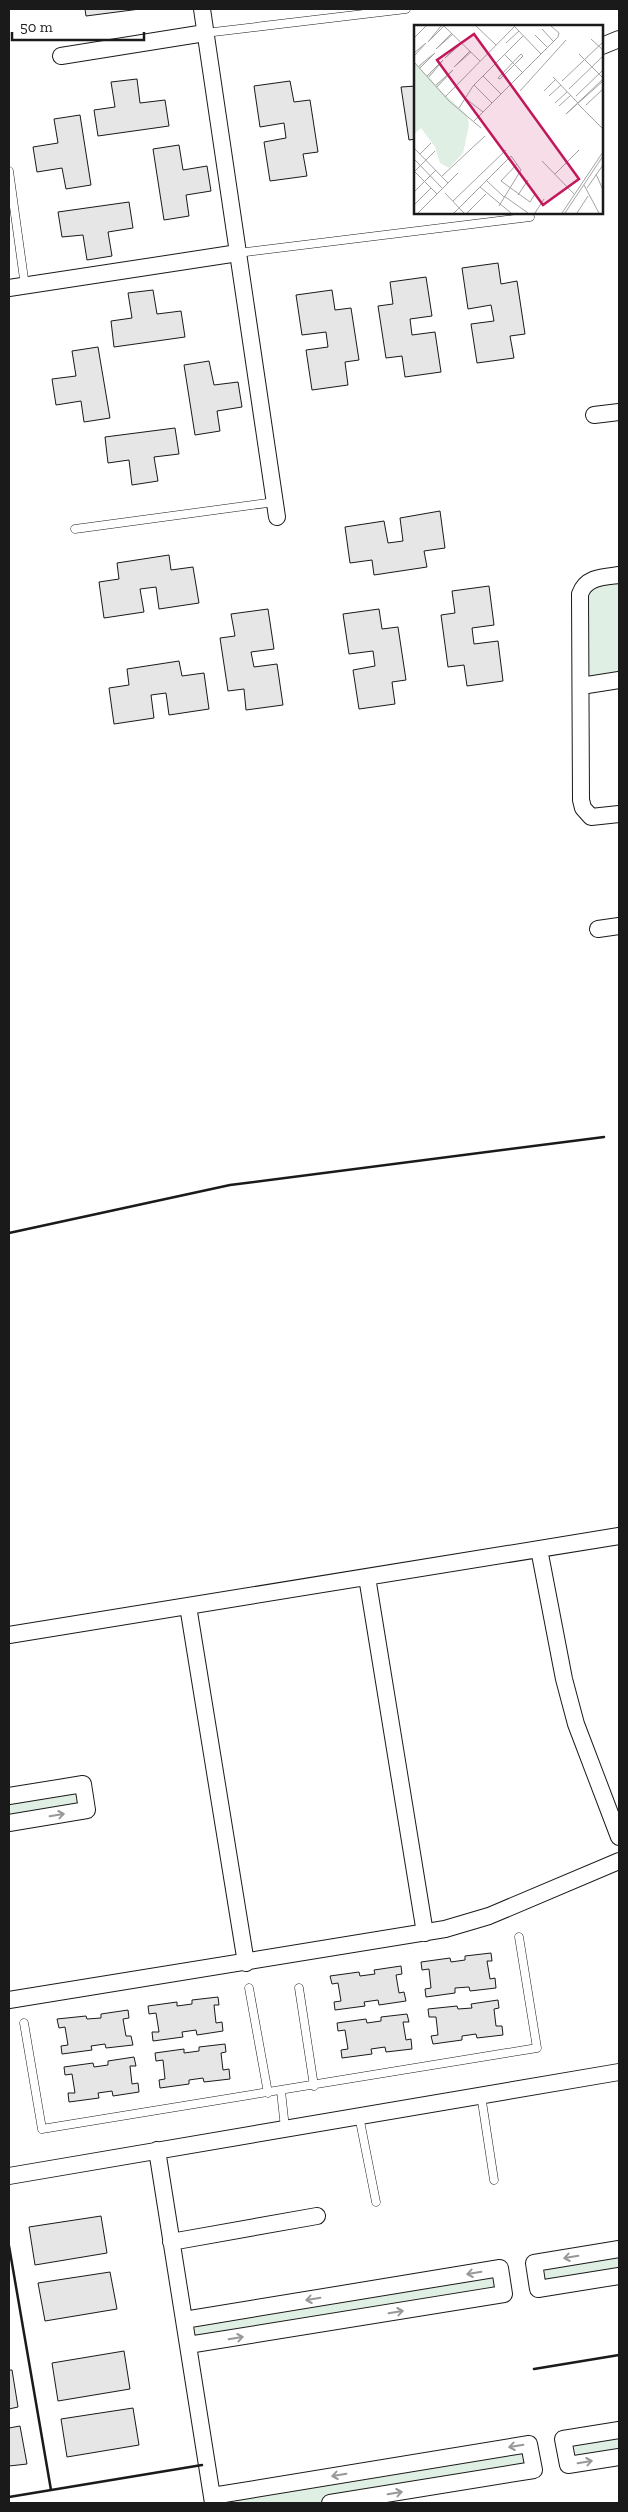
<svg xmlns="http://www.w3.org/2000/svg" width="628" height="2512" font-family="'Zilla Slab',serif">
<rect width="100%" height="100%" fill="#fff"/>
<path fill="#e0efe3" stroke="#6a6a6a" d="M619,575V680L581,686L582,588Z
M83,1784L87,1810L9,1823V1796Z
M619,2249V2276L538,2289L534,2263Z
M500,2268L504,2294L188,2345L184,2320Z
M619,2430V2457L568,2465L563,2439Z
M529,2444L534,2470L330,2503H213Z"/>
<path fill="#e6e6e6" stroke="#1a1a1a" d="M85,9H140L86,16Z
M137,79L140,103L165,100L169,126L98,136L94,110L115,107L111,82Z
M290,81L294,102L310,100L318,152L303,154L307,176L270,181L264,142L286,138L284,123L260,127L254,86Z
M416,86V139L409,140L401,87Z
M80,115L91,185L66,189L62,168L37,172L33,147L58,143L54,119Z
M179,145L183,170L207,166L211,191L186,195L189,216L164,220L153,149Z
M129,202L133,228L108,232L112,256L87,260L83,235L62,237L58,212Z
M498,263L501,284L517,281L525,334L510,336L514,358L477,363L471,324L494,321L491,305L468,309L462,268Z
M426,277L432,316L410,319L412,335L435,332L441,372L405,377L402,356L386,358L378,306L393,304L390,282Z
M153,290L157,314L181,311L185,337L114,347L111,321L132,318L128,293Z
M332,290L335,310L351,308L359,360L345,362L348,385L312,390L306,350L328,347L326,332L302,335L296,295Z
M98,347L110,418L84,422L81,401L56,405L52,379L76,376L72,351Z
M209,361L214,385L238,382L242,407L217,411L220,431L195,435L184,365Z
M175,428L179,454L154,457L158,481L132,485L129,460L108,463L105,437Z
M440,511L445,548L424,551L427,567L374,575L372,560L350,563L345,527L384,521L388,543L403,541L400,518Z
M169,555L171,570L193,567L199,603L159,609L156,587L140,589L144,612L104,618L99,582L119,579L117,563Z
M489,586L494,625L472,628L474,644L498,641L503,681L467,686L464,665L448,667L441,615L455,613L452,591Z
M268,609L274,649L251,652L254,667L277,664L283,705L246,710L244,689L228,691L220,638L235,636L231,614Z
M379,609L382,629L398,627L406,680L392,682L395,704L359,709L353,670L375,666L373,651L349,654L343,614Z
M179,661L182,676L204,673L209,709L169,715L166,693L151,695L154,718L114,724L109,688L129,685L127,669Z
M491,1953L492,1961H487L490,1979L495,1978L496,1988L470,1991L469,1987L455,1988V1993L426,1997L425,1989L431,1988L429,1969L422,1970L421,1962L450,1958L451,1962L465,1960V1956Z
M401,1966L402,1974L396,1975L399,1993L404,1992L406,2001L379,2005L378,2000L364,2002L365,2006L335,2010L334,2002L341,2001L338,1983L332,1984L330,1976L359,1972L360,1976L375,1974L374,1970Z
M218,1997L219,2005H214L216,2023L222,2022L223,2031L197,2035L196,2030L182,2032L183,2037L153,2041L152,2032H159L156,2013L149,2014L148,2006L177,2002V2006L192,2004V2000Z
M498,2000L499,2008L494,2009L496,2026H502L503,2035L477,2038L476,2034L462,2036V2040L433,2044L431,2036L438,2035L436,2017H429L428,2009L457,2006L458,2009L472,2008L471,2004Z
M128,2010L129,2018L123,2019L126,2036H131L133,2045L106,2048L105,2044L91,2046L92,2050L62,2054L61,2046L68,2045L65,2027L59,2028L57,2019L86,2016L87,2019L101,2018V2014Z
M407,2014L409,2022H403L406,2040L411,2039L412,2049L386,2052L385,2047L371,2049L372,2054L342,2058L341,2050L348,2049L345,2030L338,2031L337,2023L366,2019L367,2023L381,2021V2017Z
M225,2044L226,2052L221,2053L223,2070L229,2069L230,2079L204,2082L203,2078L189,2080V2084L160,2088L159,2080L165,2079L163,2060L156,2061L155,2053L184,2049V2053L199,2051V2047Z
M134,2057L136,2066H130L132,2084L138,2083L139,2092L113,2096L112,2091L98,2093L99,2098L69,2102L68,2093H75L72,2074L65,2075L64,2067L93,2063L94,2067L108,2065V2061Z
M101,2216L107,2253L35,2265L29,2227Z
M110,2272L117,2309L45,2321L38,2283Z
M124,2351L130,2389L58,2401L52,2363Z
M9,2370H12L18,2407L9,2409Z
M133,2408L139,2445L67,2457L61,2419Z
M20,2426L27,2464L9,2466V2428Z"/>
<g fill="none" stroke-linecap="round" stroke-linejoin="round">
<defs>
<path id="service" d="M205,33L406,9
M9,171L25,286
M238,253L530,217
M75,529L275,502
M249,1988L268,2093
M299,1988L314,2086
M24,2023L42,2129L537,2048L519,1937
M281,2091L285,2128
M481,2095L494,2180
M359,2116L376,2202"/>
<path id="minor" d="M202,9L277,517
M602,46L619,39
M61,56L205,33
M9,288L238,253
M594,415L619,412
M619,575C603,577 586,577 580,594L581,800L583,808L591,817L619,814
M581,686L619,680
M598,929L619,926
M539,1549L564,1679L576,1724L619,1837
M367,1577L425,1933
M188,1606L246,1963
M9,1635L619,1536
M9,1796L83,1784L87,1810L9,1823
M9,2000L445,1929L489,1916L619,1861
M157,2150L213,2503
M9,2176L619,2072
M171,2242L317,2216
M619,2249L534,2263L538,2289L619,2276
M184,2320L500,2268L504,2294L188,2345
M619,2430L563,2439L568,2465L619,2457
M212,2496L529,2444L534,2470L330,2503"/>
</defs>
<use href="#service" stroke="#1a1a1a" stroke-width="9"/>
<use href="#minor" stroke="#1a1a1a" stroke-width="18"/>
<use href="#service" stroke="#fff" stroke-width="8"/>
<use href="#minor" stroke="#fff" stroke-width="16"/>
<path stroke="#1a1a1a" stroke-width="2.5" d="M9,1233L230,1185L604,1137
M9,2246L51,2490
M534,2369L619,2355
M9,2497L202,2465"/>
</g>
<defs><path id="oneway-shaft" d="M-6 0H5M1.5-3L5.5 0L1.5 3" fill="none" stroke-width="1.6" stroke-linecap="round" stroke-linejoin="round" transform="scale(1.25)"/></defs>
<g stroke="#989898">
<use href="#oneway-shaft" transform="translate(57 1815) rotate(-9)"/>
<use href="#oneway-shaft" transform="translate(571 2257) rotate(171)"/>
<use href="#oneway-shaft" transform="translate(474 2273) rotate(171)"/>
<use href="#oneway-shaft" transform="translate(313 2299) rotate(171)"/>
<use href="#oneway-shaft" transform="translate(396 2312) rotate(-9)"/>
<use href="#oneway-shaft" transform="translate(236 2338) rotate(-9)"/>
<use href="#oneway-shaft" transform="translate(516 2446) rotate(171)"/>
<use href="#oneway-shaft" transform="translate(585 2462) rotate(-9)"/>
<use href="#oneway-shaft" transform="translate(339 2475) rotate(171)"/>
<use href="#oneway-shaft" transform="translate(395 2493) rotate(-9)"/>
</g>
<g transform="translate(414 25)">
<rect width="189" height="189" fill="#fff"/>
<path d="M20,26L6,43L13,51L30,36L15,52L22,60L39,45L23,62L53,90L55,100L49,128L35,143L26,138L21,122L7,103L0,109V37L5,41Z" fill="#e0efe3"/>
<path fill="none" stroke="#a3a3a3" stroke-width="1" d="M27,1L14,17L30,1M30,1L66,36M62,1L82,20M100,1L127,29M128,4L139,16M38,8L22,24L39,9M121,10L133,22M0,13L12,1M177,14L189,25M47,17L31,33L48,18M92,18L105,6M56,26L40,42L57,27M0,28L12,18L0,31M90,29L108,47M107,29L109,31L86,54L84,53ZM165,29L189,53M0,37L35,76L67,103M5,41L21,28L6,43M13,51L29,35L15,52M69,51L87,69M139,52L164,78M189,54L152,89L189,56M148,56L189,17M22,60L39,45L23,62M60,60L78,78M155,64L189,31M106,66L152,15M130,66L141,55M135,71L147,60M162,71L189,45M31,72L101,1M51,73L69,87M141,78L153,67M164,79L189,104M172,80L189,64M145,81L157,70M45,83L59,61L109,11M60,96L144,12L145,8L137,1M0,123L34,158M6,129L17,118M0,134L28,163M128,136L161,170M103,139L87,156L116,177L121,169L112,156M0,146L23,169M0,147L21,126M141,149L165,125M182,149L189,165M28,151L71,111M73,156L90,172M170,160L185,188M66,162L97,188M173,163L189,140M0,167L22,145M31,168L50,188M104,170L114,155M90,171L114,188M39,176L92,125M0,180L17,163M4,188L44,148M40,188L97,131L107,145L85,181M53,188L72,169M121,188L130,174M148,188L189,127M151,188L189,131M163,188L174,171"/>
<path fill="#c2185b" fill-opacity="0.15" stroke="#c2185b" stroke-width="2.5" d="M60,9L165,154L129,180L23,35Z"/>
<rect width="189" height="189" fill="none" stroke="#1a1a1a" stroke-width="2.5"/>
</g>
<rect width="628" height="2512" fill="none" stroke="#1a1a1a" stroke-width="20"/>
<path d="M12 32v8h132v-8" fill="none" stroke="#1a1a1a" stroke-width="2.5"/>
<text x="20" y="32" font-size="15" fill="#1a1a1a" stroke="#ffffff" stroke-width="4" paint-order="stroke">50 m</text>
</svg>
